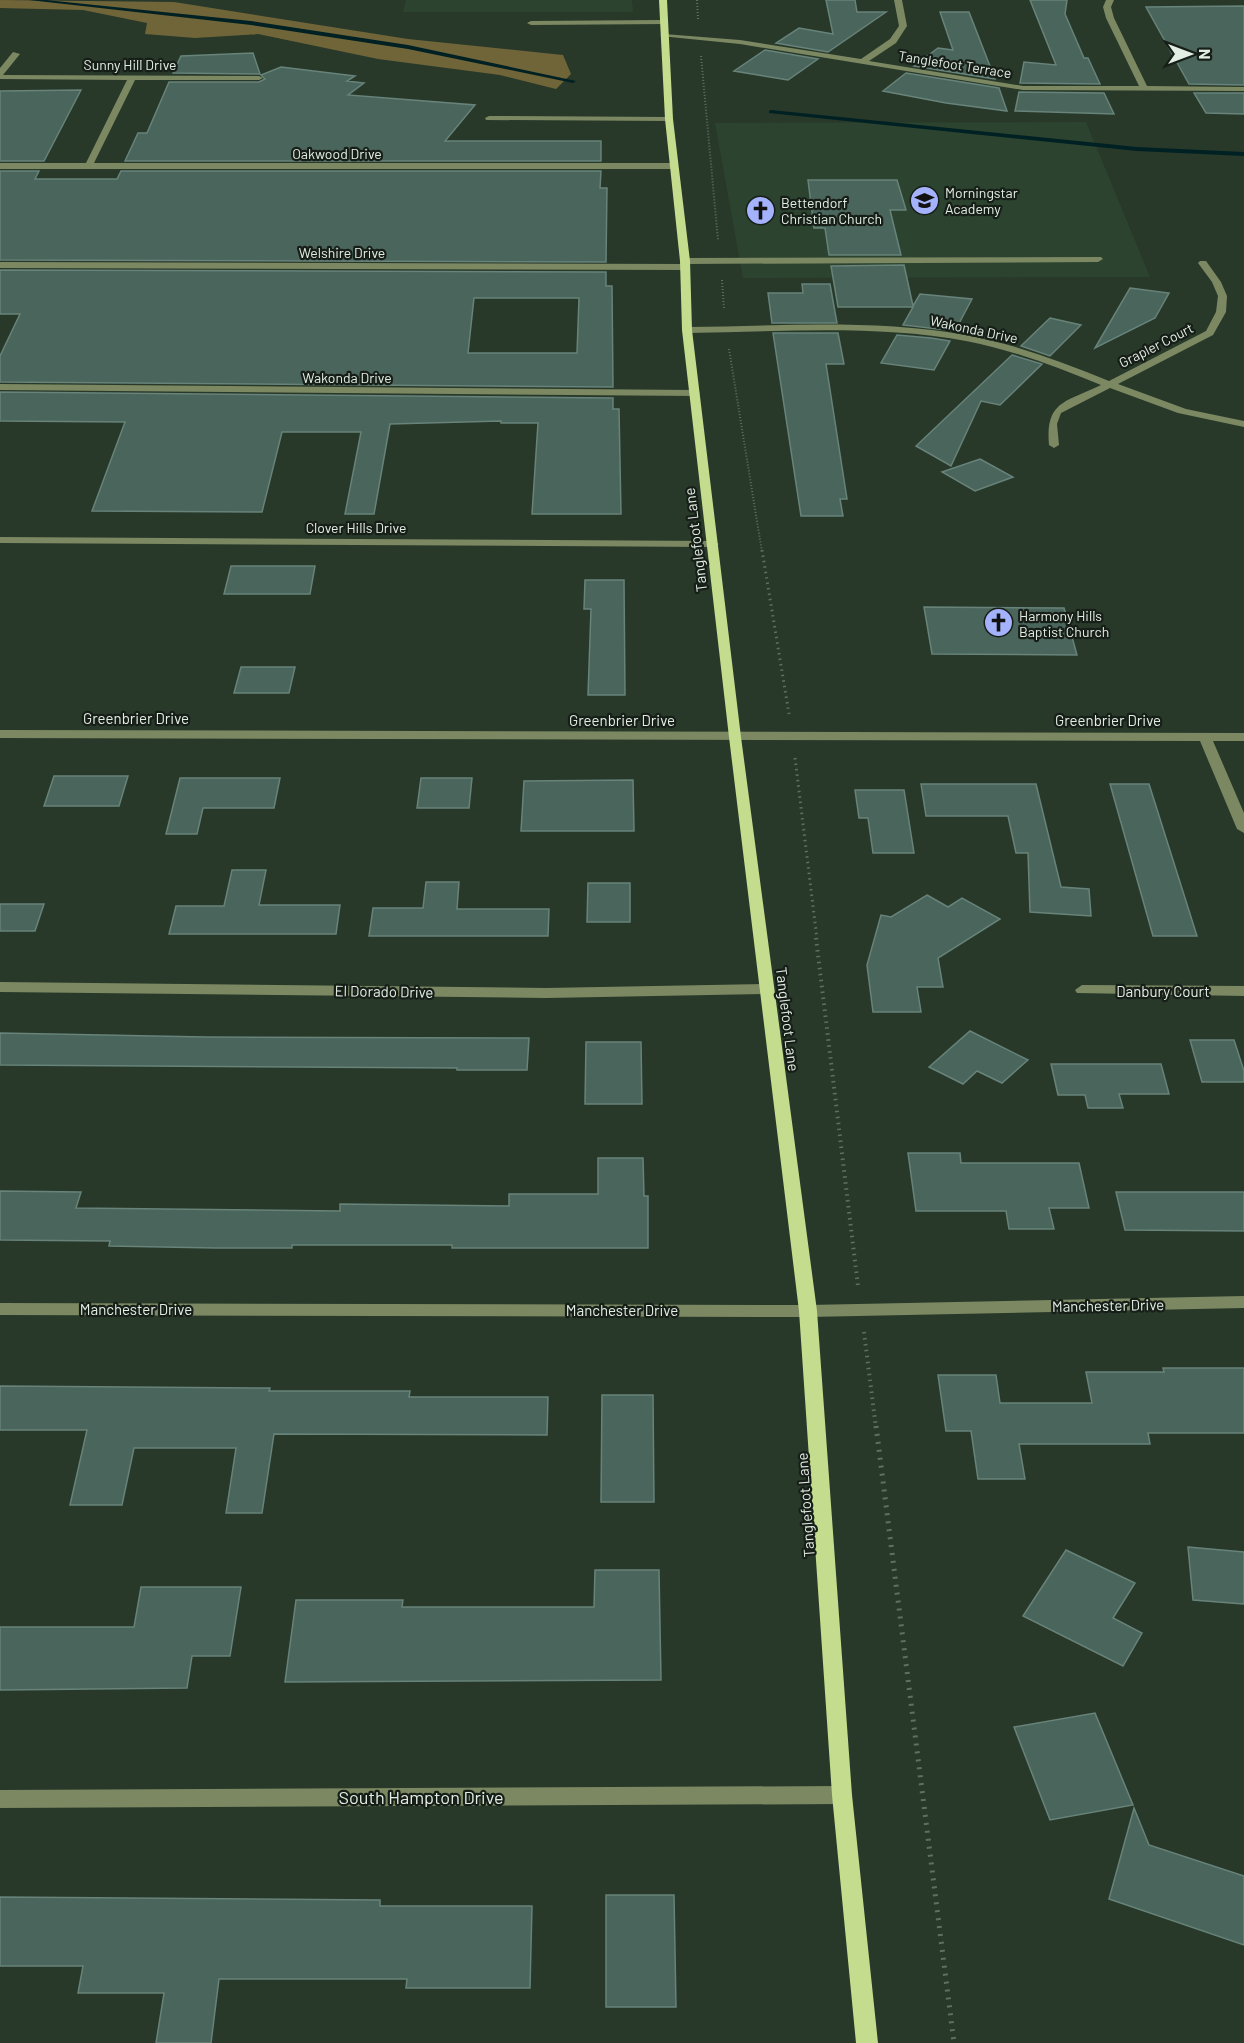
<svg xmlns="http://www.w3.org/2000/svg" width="1244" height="2043" font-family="Barlow,sans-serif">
<rect width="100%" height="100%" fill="#28392a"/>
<path fill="#2c442f" d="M406,0H632L633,12H403Z
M1086,122L1150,277L743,278L715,123Z"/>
<path fill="#706539" d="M0,0L174,2L408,39L563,55L571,74L556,89L500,75L378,59L258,34L195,38L145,34L147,23L83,10L0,8Z"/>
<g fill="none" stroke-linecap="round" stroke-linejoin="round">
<path fill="#002123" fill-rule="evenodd" d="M29,0H46L251,21L408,45L576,81L573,83L408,49L251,25Z
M771,110L1137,147L1244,152V156L1137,151L769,113V111Z"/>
</g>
<path fill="#4a655c" stroke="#67837a" stroke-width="1.5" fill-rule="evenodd" d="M826,0H855L857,12H886L828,52L776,43L799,28L833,34Z
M1030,0H1067L1065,14L1084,58H1088L1100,84L1020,83L1024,62L1056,65Z
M1244,6V85L1189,84L1146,7Z
M940,12H969L995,79L914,66L938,48L953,50Z
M765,50L818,59L788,80L734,71Z
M253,53L260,74L173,73L181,56Z
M281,67L355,76L347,81L364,83L348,95L475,105L445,141H601V161H125L138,133H147L169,82H259L265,79L261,75Z
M906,73L999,88L1007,111L946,103L883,91Z
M81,90L44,161H0V91Z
M1019,92L1104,93L1114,114L1015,111Z
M1194,93H1244V114L1206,113Z
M0,171H39L35,179H117L121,171H601L600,188H607L606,262L0,260Z
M808,180H897L906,210H890L901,255H829L825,228H814Z
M904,265L913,306L920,294L972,299L955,331L903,325L913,307H838L831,266Z
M0,270L606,272V286H612L613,387L0,382V356L20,314H0ZM474,298H579L577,353H468Z
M802,284H830L837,323H772L768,293H803Z
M1130,288L1169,293L1155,318L1095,348Z
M1050,318L1081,325L1050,356L1021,346Z
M773,333H838L844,364H826L847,499H840L843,516H801Z
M897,335L931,338L950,341L934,370L881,363Z
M1012,355L1042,364L1000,405L981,401L951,466L916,446Z
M0,392L613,398V409H619L621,514H532L538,423H501V421L390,424L374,514H345L361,432H282L262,512L92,511L125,422L0,421Z
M980,459L1013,477L975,491L942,472Z
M231,566H315L310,594H224Z
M585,580H624L625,695H588L591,609H584Z
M924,607L1064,608L1077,655L932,654Z
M241,667H295L289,693H234Z
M54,776H128L119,806H44Z
M180,778H280L274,808H203L197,834H166Z
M421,778H472L469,808H417Z
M633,780L634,831H521L524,781Z
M921,784H1036L1061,887L1089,889L1091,916L1030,912L1028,853H1016L1008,816H926Z
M1110,784H1149L1197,936H1153Z
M855,790H904L914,853H873L868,818H859Z
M232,870H266L259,905H340L336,934H169L176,906H224Z
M426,882H459L457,909H549L548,936H369L373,908H423Z
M588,883H630V922H587Z
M927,895L948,907L962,898L1000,919L938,958L943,987H917L921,1012H873L867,965L881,915L891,917Z
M0,904H44L35,931H0Z
M970,1031L1028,1060L1002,1083L977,1071L963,1084L929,1067Z
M0,1033L206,1037L529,1038L527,1070H457V1068L0,1065Z
M1190,1040H1234L1244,1071V1082H1202Z
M586,1042H641L642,1104H585Z
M1051,1064H1161L1169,1094H1119L1123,1108H1088L1085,1095H1058Z
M908,1153H960L961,1163H1079L1089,1208H1049L1054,1229H1009L1006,1211H916Z
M598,1158H643L644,1196H648V1248H452V1245H292V1248H216L109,1246L110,1241L0,1240V1191L81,1192L76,1208L340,1211V1204L509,1206V1194H598Z
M1116,1192H1244V1231L1125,1230Z
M1163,1368H1244V1433H1148L1150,1444H1019L1025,1479H978L971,1431H946L938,1375H996L1000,1403H1092L1086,1372H1164Z
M0,1386L270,1388L269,1391H410L409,1397H548L547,1435L274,1434L262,1513H226L236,1448H134L122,1505H70L87,1430H0Z
M602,1395H653L654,1502H601Z
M1188,1547L1244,1552V1604L1193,1600Z
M1066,1550L1135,1583L1113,1618L1142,1633L1123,1666L1023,1616Z
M595,1570H659L661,1680L285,1682L296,1600H403L402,1607H594Z
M141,1587H241L230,1656H192L187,1688L0,1690V1627H134Z
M1095,1713L1133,1805L1050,1820L1014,1727Z
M1134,1808L1149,1845L1244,1876V1945L1109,1899Z
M606,1895H674L676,2007H606Z
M0,1897L380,1900V1906H532L530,1988H406L407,1979H219L211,2043H156L164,1993H78L83,1966H0Z"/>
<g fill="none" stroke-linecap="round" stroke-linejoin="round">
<path stroke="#606f62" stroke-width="2" stroke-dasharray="1 2" stroke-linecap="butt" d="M697,0L698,19
M701,56L718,240
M722,280L724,309
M729,349L762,552"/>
<path stroke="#606f62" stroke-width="3" stroke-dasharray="1.5 4" stroke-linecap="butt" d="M762,550L789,714
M795,758L817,939"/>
<path stroke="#606f62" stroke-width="4" stroke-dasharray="1.5 4.5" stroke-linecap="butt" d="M816,938L858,1286
M864,1332L876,1428"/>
<path stroke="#606f62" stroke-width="5" stroke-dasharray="2 6" stroke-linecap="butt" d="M876,1426L954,2043"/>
<path fill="#7c8862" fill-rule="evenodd" d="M894,0H902L907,26L896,43L869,61L1023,86H1139L1106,18L1103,7L1106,0H1114L1111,7L1114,18L1147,86L1244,87V91L1023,90L740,44L660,36L664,34L740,40L861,59L890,39L899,26Z
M663,20L666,24L531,25L527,23L531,21Z
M13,52L20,54L3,75L259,76L263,78L259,80H135L94,163H674L678,166L674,169H0V163H86L127,80L0,79V68Z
M489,116L669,117L673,119L669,121L486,120L485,118Z
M1101,257L1103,259L1098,262L685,264L680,261L685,258Z
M1200,261H1206L1221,282L1227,296L1226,312L1213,335L1118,384L1186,409L1244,421V427L1178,413L1110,388L1061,413L1057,424L1059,445L1054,448L1049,445C1045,401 1066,402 1101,385C1057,367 1013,350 966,341C874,324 780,332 687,333L682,330L687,327C779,326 874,319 965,335C1015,344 1062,362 1109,381L1206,331L1216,312L1218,296L1212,282L1198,263Z
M0,262L685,264L690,267L685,270L0,268Z
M0,384L695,390L700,393L695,396L0,390Z
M0,537L713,541L719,544L713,547L0,543Z
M0,730L1244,733V741H1213L1244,813V833L1237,829L1200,741L0,738Z
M0,982L546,988L767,984L774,989L767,994L546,998L0,992Z
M1082,985L1244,986V996L1077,993L1075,990Z
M1244,1296V1308L808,1317L0,1315V1303L808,1305Z
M842,1786L849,1789L852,1795L849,1801L842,1804L0,1808V1790Z"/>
<path fill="#c4dc8d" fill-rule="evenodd" d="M659,0H667L673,119L690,261L692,330L741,737L817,1311L852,1795L878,2043H856L832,1795L799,1311L729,737L682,330L680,261L665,119Z"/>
</g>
<defs>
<symbol id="school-disc" viewBox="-11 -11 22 22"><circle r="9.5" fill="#a4b2fc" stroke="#161e17"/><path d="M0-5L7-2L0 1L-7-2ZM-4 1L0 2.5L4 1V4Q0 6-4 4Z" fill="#111"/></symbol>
<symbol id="church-disc" viewBox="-11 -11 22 22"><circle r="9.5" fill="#a4b2fc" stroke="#161e17"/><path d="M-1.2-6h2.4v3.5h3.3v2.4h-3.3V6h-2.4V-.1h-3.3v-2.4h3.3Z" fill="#111"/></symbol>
</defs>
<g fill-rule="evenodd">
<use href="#school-disc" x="908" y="184" width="33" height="33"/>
<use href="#church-disc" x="744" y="194" width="33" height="33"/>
<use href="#church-disc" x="982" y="606" width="33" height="33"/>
</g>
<g text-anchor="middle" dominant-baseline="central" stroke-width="4.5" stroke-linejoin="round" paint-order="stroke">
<g font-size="14" fill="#e2ede3" stroke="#161e17">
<text x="130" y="64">Sunny Hill Drive</text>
<text transform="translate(955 64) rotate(9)">Tanglefoot Terrace</text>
<text x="337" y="153">Oakwood Drive</text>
<text x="342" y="252">Welshire Drive</text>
<text transform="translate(974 329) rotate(12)">Wakonda Drive</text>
<text transform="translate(1156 345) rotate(-27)">Grapler Court</text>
<text x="347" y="377">Wakonda Drive</text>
<text x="356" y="527">Clover Hills Drive</text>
</g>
<g font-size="14" fill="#e2ede3" stroke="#161e17" text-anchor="start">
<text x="945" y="192">Morningstar<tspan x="945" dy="16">Academy</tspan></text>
<text x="781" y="202">Bettendorf<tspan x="781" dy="16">Christian Church</tspan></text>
<text x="1019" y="615">Harmony Hills<tspan x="1019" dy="16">Baptist Church</tspan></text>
</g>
<g font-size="15" fill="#e2ede3" stroke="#161e17">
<text transform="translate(695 540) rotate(-97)">Tanglefoot Lane</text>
<text x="136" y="718">Greenbrier Drive</text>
<text x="622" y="720">Greenbrier Drive</text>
<text x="1108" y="720">Greenbrier Drive</text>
<text transform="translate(384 991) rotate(1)">El Dorado Drive</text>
<text x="1163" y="991">Danbury Court</text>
<text transform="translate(788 1019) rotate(83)">Tanglefoot Lane</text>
<text transform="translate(1108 1305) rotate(-1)">Manchester Drive</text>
<text x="136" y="1309">Manchester Drive</text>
<text x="622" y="1310">Manchester Drive</text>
<text transform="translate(805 1505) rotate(-94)">Tanglefoot Lane</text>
</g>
<g font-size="18" fill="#e2ede3" stroke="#161e17">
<text x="421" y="1797">South Hampton Drive</text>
</g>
</g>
<g transform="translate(1190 54) rotate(90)" stroke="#161e17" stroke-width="4.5" paint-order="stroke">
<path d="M0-4.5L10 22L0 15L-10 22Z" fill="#e2ede3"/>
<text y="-9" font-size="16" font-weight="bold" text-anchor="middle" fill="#e2ede3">N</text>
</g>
</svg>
